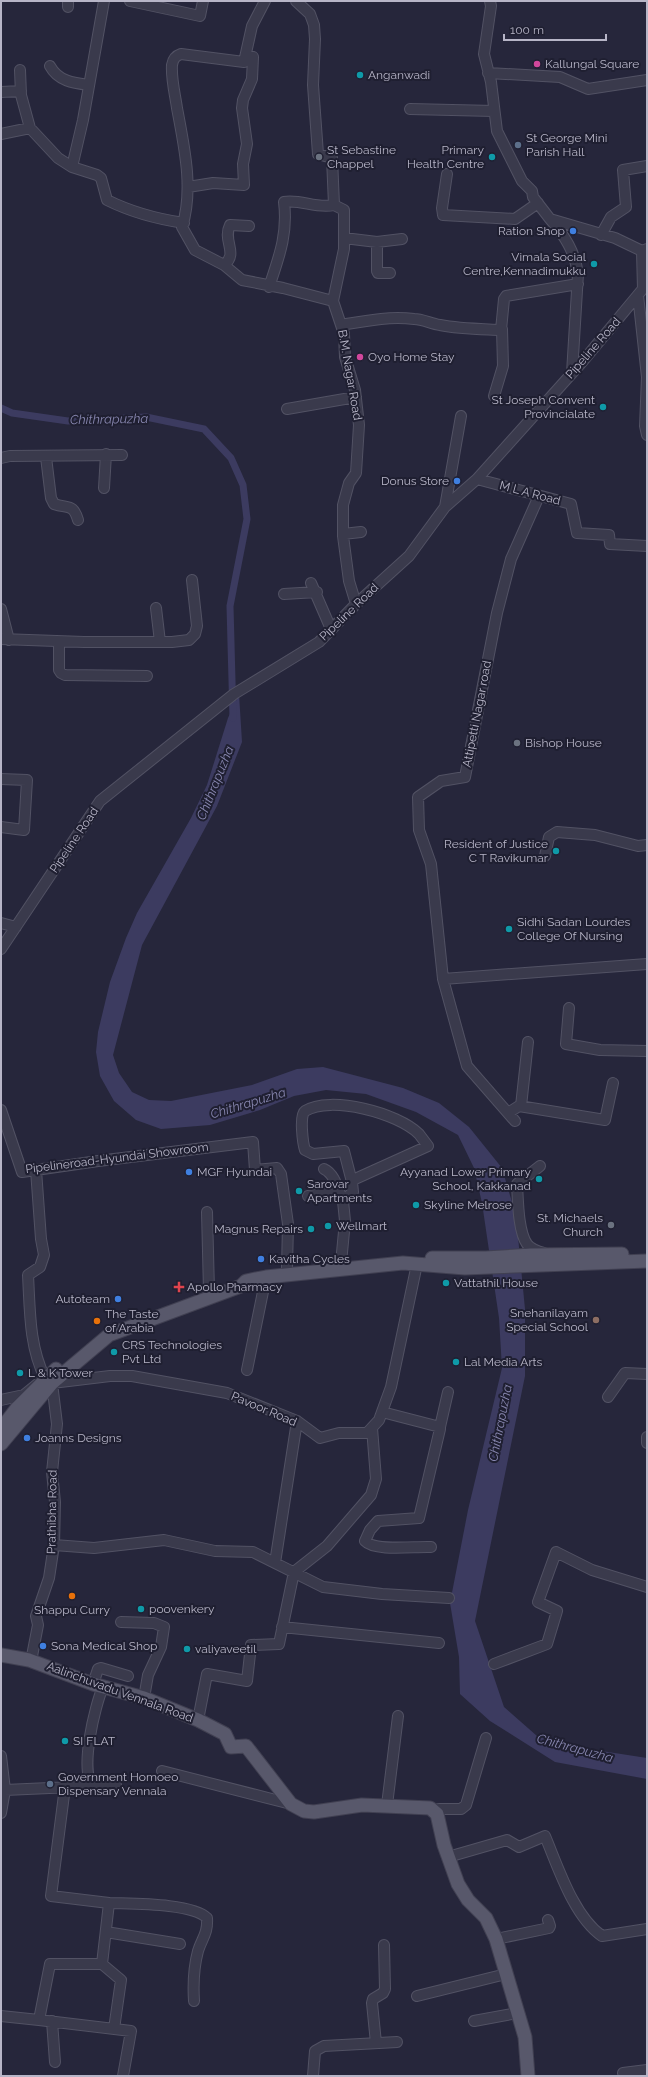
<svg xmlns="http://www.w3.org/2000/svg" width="648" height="2077" font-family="Raleway,sans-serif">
<rect width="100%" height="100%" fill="#26263b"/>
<path fill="#3c3b60" d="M239,694L242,742L217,806L142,945L113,1055L119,1073L132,1092L149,1100L171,1101L252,1085L297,1069L323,1067L403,1088L439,1103L469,1127L502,1168L516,1216L525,1309V1376L475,1621L504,1707L537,1736L576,1747L647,1758V1779L555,1762L490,1721L460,1694L459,1657L450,1603L468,1510L502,1368L499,1318L482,1203L474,1168L458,1135L416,1112L366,1094L326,1090L294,1096L260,1110L210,1125L161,1129L136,1120L114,1101L100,1076L96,1052L98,1032L110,982L126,938L137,913L191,818L207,785L228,718Z"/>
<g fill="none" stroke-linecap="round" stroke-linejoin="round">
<path stroke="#3c3b60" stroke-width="7" d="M1,408L12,413L68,421L146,417L204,429L231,458L243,485L247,519L230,606L233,718"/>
<defs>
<path id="minor" d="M68,1V7
M104,1L83,120L72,167L97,175L101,178L107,200C131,212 157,219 184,223
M130,1L200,16L203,1
M265,1L252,26L244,62L181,54C175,56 173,59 172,65C171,79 175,94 177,108C184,146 194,189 182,227L195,250L224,265L242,280L283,288L333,301
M296,1L310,14L314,25L315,39L313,85L318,154L332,158L334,205L344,210V249L333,301L344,334L345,357L355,390L359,425L356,473L349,483L343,505V536L349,581L356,604
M490,1L491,6L484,54L491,82L497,131L522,181L532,191L533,197L550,219L615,238L642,251L647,249
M50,66C58,81 73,83 89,85
M20,70L21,95L30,128
M488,73L560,77L588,89L647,80
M1,92L21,91
M410,109L494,111
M1,134L30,128L58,158L72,167
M447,174L442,208L443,215L515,219L538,203
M188,187L213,183L244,185L243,164L247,144L242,108L243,100L252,79L253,57L247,56
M550,219C565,236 575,252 578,274L572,373
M601,235L611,217L626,207L623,170L647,166
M344,238L377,242L402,239
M377,242V271L378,273H390
M642,251L643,289
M224,265C239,253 222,241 230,225L249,226
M269,287C279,257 288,234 284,202C301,199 316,209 334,205
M638,295L647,377L645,426L647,435
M341,325C365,321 388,316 414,319C423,319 431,324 440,325C460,329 481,329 501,330L504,299L506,296L578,284
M494,396L503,366L502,329
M287,409L356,397
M46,457L51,498L54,504C68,509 73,503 78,520
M1,458L10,456L122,455
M477,479L571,504L577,533L609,535L610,544L647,546
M104,488L106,454
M445,507L461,416
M343,534L361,532
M311,583L331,629
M284,594L317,592
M156,608L160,642
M1,609L9,640
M1,639L84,642H172L189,640L195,634L197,626L192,580
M59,642V670L61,673L65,675L147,676
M1,779L27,780L24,830L1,827
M545,856L549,837L557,832L595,835L638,846L647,845
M1,923L16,927
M1,949L100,801L234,694L319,642L356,604L409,556L445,507L477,479L583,361L647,284
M443,979L431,864L419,830L418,797L441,781L465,777L497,613L511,559L539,496
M569,1008L566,1044L600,1050L647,1051
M521,1106L528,1042
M1,1110L22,1172L98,1161L253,1142L255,1170L277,1168L281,1174L288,1224L287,1268
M508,1113L519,1106L605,1120L613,1083
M515,1121L467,1066L443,979L647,964
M540,1166L517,1184C518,1200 518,1231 527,1244C531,1249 537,1251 544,1253
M324,1169C335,1174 338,1190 343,1201
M308,1196L338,1192
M207,1212L209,1291
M341,1263L345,1221L343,1201L353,1192L352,1182L355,1179L428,1146C425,1142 422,1138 419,1134C398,1113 330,1095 305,1111C299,1115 303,1144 305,1150L313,1154L344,1151L352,1182
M247,1370L266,1277
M608,1397L625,1373L647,1374
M1,1400L24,1395L45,1378C29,1346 30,1310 28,1275L40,1267L44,1255L41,1239L36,1170
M382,1412L440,1427V1429L419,1518L378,1521L370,1530L365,1541C375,1552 416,1546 431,1547
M440,1427L448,1392
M647,1437V1443
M54,1545L94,1548L164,1540L215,1551L253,1552L323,1587L382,1594L449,1598
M275,1563L297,1421
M121,1622L154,1623L164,1627L161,1647L148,1675L144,1698
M282,1627L439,1643
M29,1660L32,1656L38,1625L36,1616L49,1578L54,1545L55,1502L52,1472L57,1424L52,1383L110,1376H132L227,1393L297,1421L320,1438L339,1433H367L379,1420L391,1387L417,1264
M494,1664L547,1644L557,1611L538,1602L556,1552L592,1570L647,1587
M93,1684L98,1669L101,1668L128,1676
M198,1720L207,1674L247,1681L251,1645L279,1644L294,1572L327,1546L371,1495L376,1479L372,1428
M1,1756L5,1790L1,1813
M162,1771L291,1804
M93,1786C79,1771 95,1705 103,1687
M5,1790L116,1785
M387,1805L398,1716
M433,1810L440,1809H461L466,1805L486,1738
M448,1857L507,1840L519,1847L545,1836C558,1867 574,1917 602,1936L647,1929
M109,1903C131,1904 192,1903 207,1918C208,1934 202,1938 198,1951C194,1966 193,1985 194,2001
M106,1932L180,1944
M496,1939L549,1928L550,1926L548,1920
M102,1964L121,1980L114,2029
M417,1996L506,1974
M1,2016L39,2020L50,1964H102L109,1903L51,1896L65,1787
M39,2020L131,2031L123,2076
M52,2021L55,2062
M474,2021L517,2013
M376,2043L372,2003L373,1999L383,1993L385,1989L384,1945
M623,2073L647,2070
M313,2076L315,2051L324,2046L397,2042"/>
<path id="major" d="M432,1258H486L531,1255L622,1254
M1,1429L17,1408L56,1369
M1,1444L52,1383L109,1335L241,1286L246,1281L266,1277L403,1263L465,1268L647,1261
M1,1655L29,1660L93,1684L144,1698L198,1720L225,1734L231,1747L246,1746L291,1804L304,1811L314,1812L362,1805L430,1808L437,1814L444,1845L458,1884L468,1900L486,1918L496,1939L525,2037L528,2076"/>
</defs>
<use href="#minor" stroke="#525264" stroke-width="12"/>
<use href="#major" stroke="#414052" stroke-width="15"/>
<use href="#minor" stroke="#3a3a4c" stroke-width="10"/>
<use href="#major" stroke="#58586b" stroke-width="13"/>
</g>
<g fill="#d1479c" stroke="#1f1f31" stroke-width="1.5">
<circle cx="537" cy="64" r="4"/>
<circle cx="360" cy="357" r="4"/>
</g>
<g fill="#0f9aa8" stroke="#1f1f31" stroke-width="1.5">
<circle cx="360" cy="75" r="4"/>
<circle cx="492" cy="157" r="4"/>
<circle cx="594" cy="264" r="4"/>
<circle cx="603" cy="407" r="4"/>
<circle cx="556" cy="851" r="4"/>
<circle cx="509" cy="929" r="4"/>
<circle cx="539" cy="1179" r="4"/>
<circle cx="299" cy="1191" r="4"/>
<circle cx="416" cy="1205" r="4"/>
<circle cx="328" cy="1226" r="4"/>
<circle cx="311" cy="1229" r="4"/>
<circle cx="446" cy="1283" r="4"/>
<circle cx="114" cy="1352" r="4"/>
<circle cx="456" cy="1362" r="4"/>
<circle cx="20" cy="1373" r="4"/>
<circle cx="141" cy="1609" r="4"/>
<circle cx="187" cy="1649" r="4"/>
<circle cx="65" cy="1741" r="4"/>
</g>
<g fill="#5c6f8a" stroke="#1f1f31" stroke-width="1.5">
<circle cx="518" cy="145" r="4"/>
<circle cx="50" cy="1784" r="4"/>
</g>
<g fill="#6b7280" stroke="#1f1f31" stroke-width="1.5">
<circle cx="319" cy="157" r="4"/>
<circle cx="517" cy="743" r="4"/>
<circle cx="611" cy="1225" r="4"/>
</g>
<g fill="#3f7fe0" stroke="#1f1f31" stroke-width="1.5">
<circle cx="573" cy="231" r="4"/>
<circle cx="457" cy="481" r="4"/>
<circle cx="189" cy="1172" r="4"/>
<circle cx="261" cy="1259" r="4"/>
<circle cx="118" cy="1299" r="4"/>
<circle cx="27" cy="1438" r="4"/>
<circle cx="43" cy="1646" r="4"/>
</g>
<path fill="#e0444e" stroke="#1f1f31" stroke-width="1.5" d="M177 1281h4v4h4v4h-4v4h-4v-4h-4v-4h4z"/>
<circle fill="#8d6e63" stroke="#1f1f31" stroke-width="1.5" cx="596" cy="1320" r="4"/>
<g fill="#e8710a" stroke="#1f1f31" stroke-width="1.5">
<circle cx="97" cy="1321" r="4"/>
<circle cx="72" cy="1596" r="4"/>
</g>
<g text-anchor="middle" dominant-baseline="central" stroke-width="4" stroke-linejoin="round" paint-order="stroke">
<g font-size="12" fill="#b7b5c7" stroke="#1f1f31" text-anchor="start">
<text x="545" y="64">Kallungal Square</text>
<text x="368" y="75">Anganwadi</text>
<text x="526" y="138">St George Mini<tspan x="526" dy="14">Parish Hall</tspan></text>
<text x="327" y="150">St Sebastine<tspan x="327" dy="14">Chappel</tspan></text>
<text x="484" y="150" text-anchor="end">Primary<tspan x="484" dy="14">Health Centre</tspan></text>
<text x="565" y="231" text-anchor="end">Ration Shop</text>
<text x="586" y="257" text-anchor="end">Vimala Social<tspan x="586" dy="14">Centre,Kennadimukku</tspan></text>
<text x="368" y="357">Oyo Home Stay</text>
<text x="595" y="400" text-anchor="end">St Joseph Convent<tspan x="595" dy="14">Provincialate</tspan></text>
<text x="449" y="481" text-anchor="end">Donus Store</text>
<text x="525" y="743">Bishop House</text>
<text x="548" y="844" text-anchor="end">Resident of Justice<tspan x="548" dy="14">C T Ravikumar</tspan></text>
<text x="517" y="922">Sidhi Sadan Lourdes<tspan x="517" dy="14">College Of Nursing</tspan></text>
<text x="197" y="1172">MGF Hyundai</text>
<text x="531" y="1172" text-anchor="end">Ayyanad Lower Primary<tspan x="531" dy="14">School, Kakkanad</tspan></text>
<text x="307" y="1184">Sarovar<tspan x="307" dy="14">Apartments</tspan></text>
<text x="424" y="1205">Skyline Melrose</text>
<text x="603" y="1218" text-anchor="end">St. Michaels<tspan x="603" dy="14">Church</tspan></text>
<text x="336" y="1226">Wellmart</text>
<text x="303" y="1229" text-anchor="end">Magnus Repairs</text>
<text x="269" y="1259">Kavitha Cycles</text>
<text x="454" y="1283">Vattathil House</text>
<text x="187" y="1287">Apollo Pharmacy</text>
<text x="110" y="1299" text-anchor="end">Autoteam</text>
<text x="588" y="1313" text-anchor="end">Snehanilayam<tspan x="588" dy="14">Special School</tspan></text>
<text x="105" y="1314">The Taste<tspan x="105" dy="14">of Arabia</tspan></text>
<text x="122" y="1345">CRS Technologies<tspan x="122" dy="14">Pvt Ltd</tspan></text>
<text x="464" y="1362">Lal Media Arts</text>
<text x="28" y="1373">L &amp; K Tower</text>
<text x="35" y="1438">Joanns Designs</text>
<text x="149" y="1609">poovenkery</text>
<text x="72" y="1610" text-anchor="middle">Shappu Curry</text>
<text x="51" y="1646">Sona Medical Shop</text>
<text x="195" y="1649">valiyaveetil</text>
<text x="73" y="1741">SI FLAT</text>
<text x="58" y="1777">Government Homoeo<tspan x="58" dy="14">Dispensary Vennala</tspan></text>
</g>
<g font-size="12" fill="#b7b5c7" stroke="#1f1f31">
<text transform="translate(593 348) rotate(-49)">Pipeline Road</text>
<text transform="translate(350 375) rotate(80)">B.M. Nagar Road</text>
<text transform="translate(530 493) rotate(15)">M L A Road</text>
<text transform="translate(349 612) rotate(-44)">Pipeline Road</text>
<text transform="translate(477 714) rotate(-79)">Attipetti Nagar road</text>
<text transform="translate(74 840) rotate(-56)">Pipeline Road</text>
<text transform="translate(117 1158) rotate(-7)">Pipelineroad-Hyundai Showroom</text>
<text transform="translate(264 1409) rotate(23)">Pavoor Road</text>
<text transform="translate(52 1512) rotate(-89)">Prathibha Road</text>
<text transform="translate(120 1692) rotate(20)">Aalinchuvadu Vennala Road</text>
</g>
<g font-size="13" font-style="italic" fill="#8887b0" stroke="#1f1f31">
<text transform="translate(109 419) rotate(-1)">Chithrapuzha</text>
<text transform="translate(215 783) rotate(-68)">Chithrapuzha</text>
<text transform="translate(248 1103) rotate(-17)">Chithrapuzha</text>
<text transform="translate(500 1423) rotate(-79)">Chithrapuzha</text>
<text transform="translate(575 1748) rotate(15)">Chithrapuzha</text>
</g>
</g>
<rect width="648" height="2077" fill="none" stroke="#b7b5c7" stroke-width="4"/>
<path d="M504 34v6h102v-6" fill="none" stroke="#b7b5c7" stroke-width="2"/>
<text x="510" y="34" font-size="12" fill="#b7b5c7" stroke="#1f1f31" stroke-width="3" paint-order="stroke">100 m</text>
</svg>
